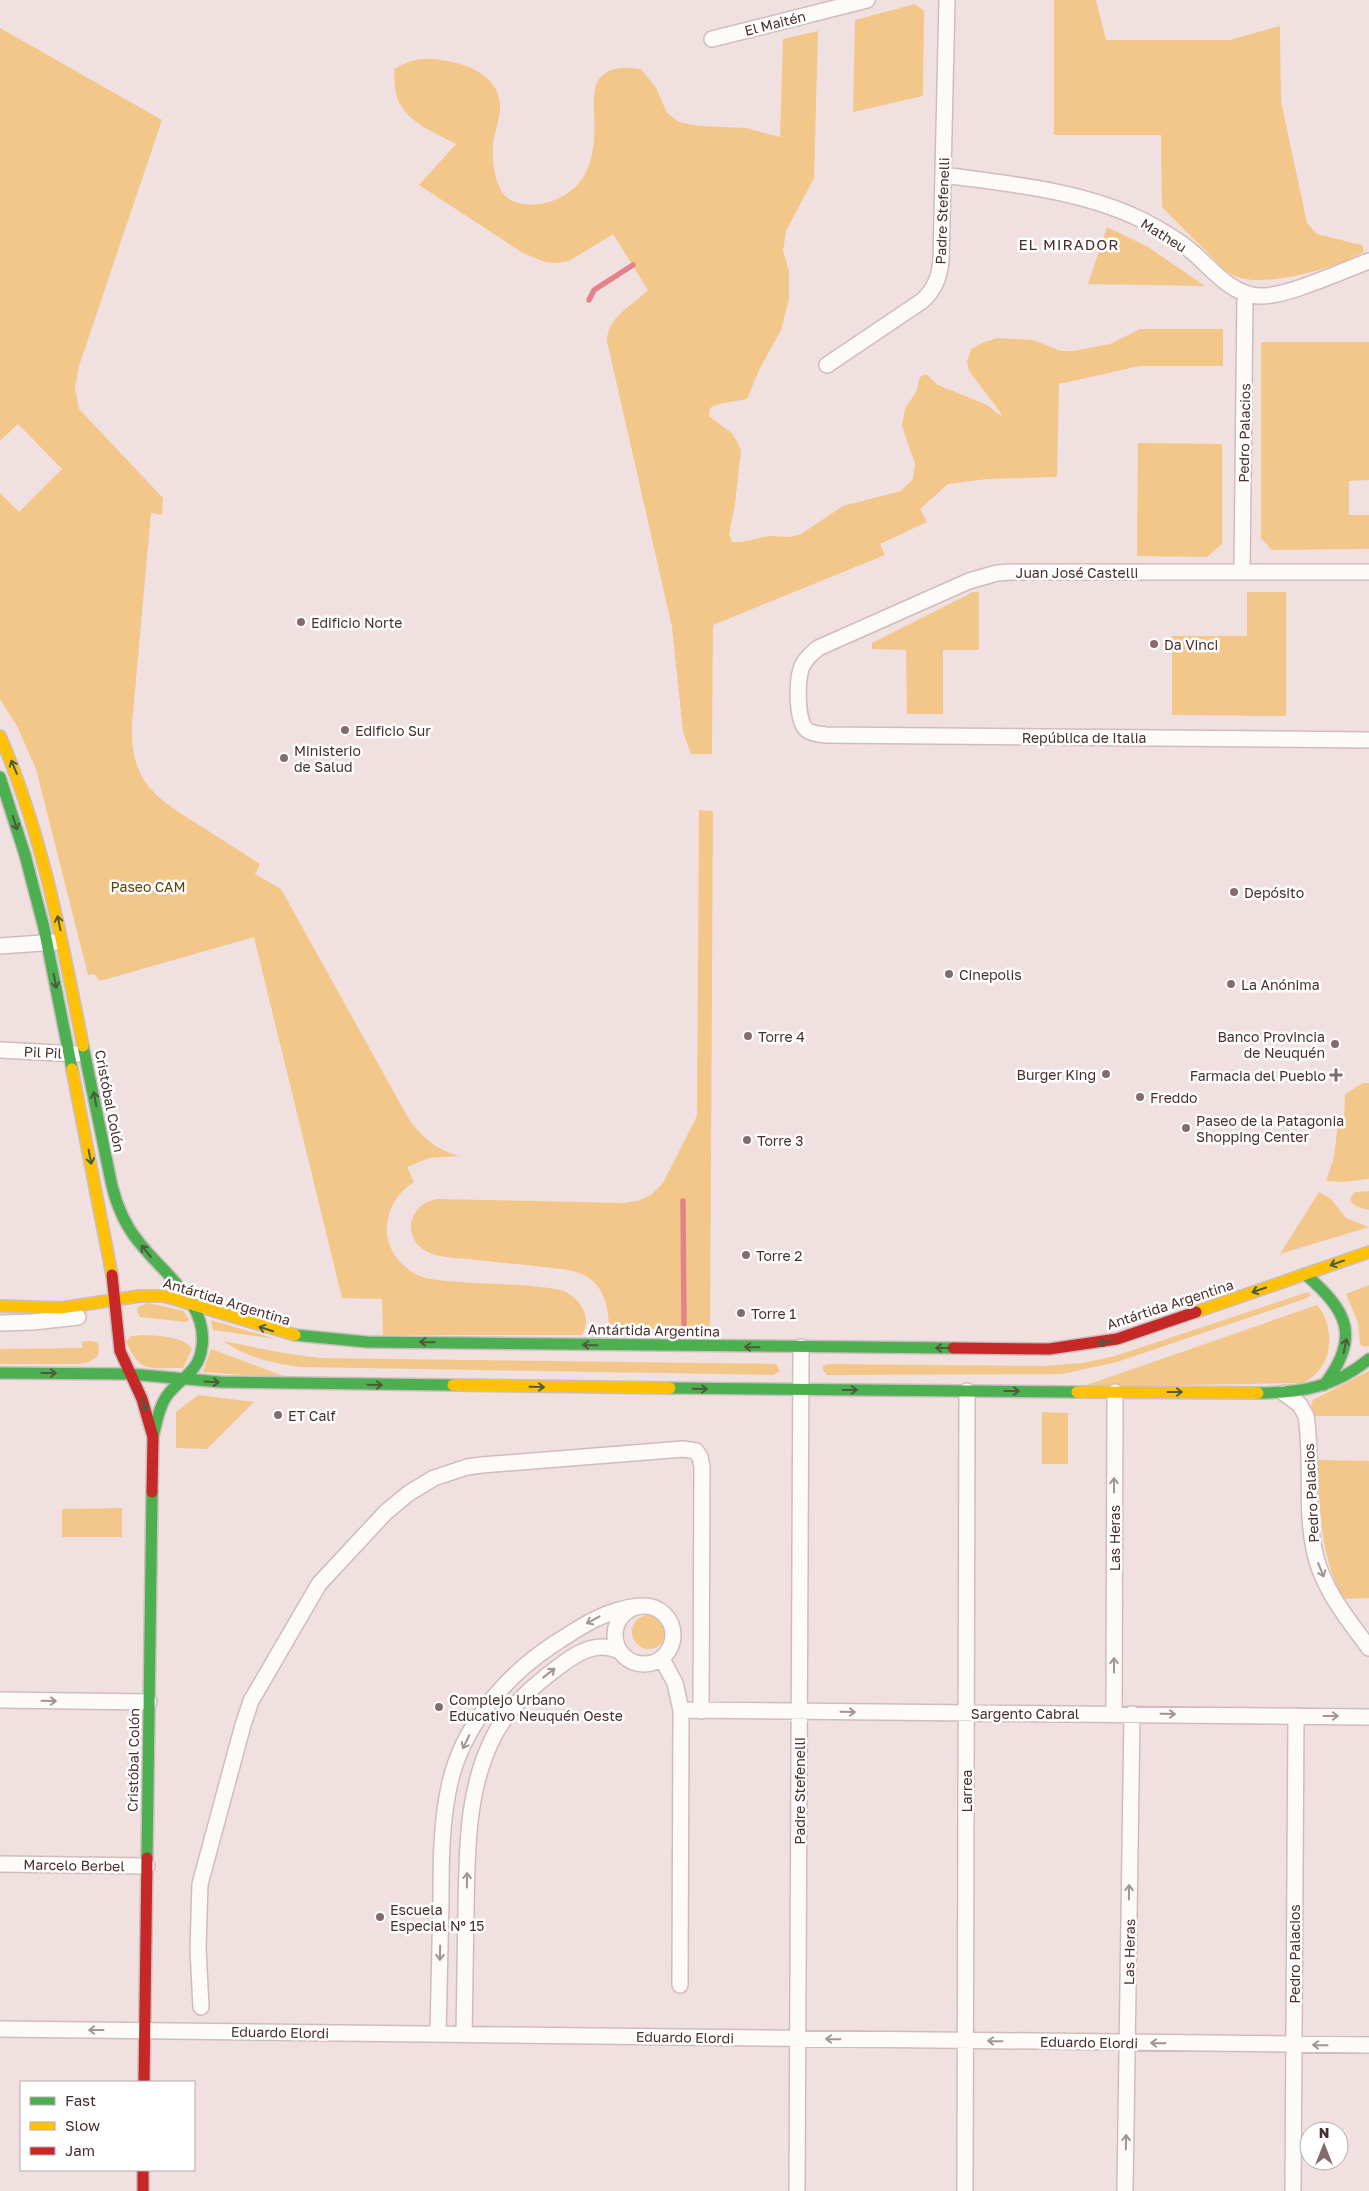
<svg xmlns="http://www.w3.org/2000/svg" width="1369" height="2191" font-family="'Golos Text',sans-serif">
<rect width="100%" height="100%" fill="#f1e0e0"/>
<path fill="#f3c789" d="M1054,0H1096L1106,40H1230L1280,26L1281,101L1307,223L1317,234L1361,245L1363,247V252C1338,268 1257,291 1231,274C1222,269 1215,260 1208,253C1193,238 1177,223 1162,207L1161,135H1054Z
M915,4L924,11L923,96L853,112L855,20Z
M0,28L162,120L79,366L75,388L79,409L163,498L162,515L151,513L132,724C130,781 154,797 199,825C219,838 240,851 260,864L255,874L281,889L410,1121C424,1139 437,1150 459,1156L429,1158L407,1167L414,1182C397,1193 387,1209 387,1229C386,1249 402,1269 420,1276C433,1281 448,1281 461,1282C495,1285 531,1283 564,1291C580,1299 593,1317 582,1335H383L382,1299L342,1298L254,937L100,981L94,974L88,975L36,769L17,726L0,699V493L19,512L62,469L18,424L0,441Z
M818,31L814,178L786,231L783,251L789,271V299L781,330L760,368L747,399L718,404L710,408L709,416L733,434L741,450L735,505L729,534L732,542H742L769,536L791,537L801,534L843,506L901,491L913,479L915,464L902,426L905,409L916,392L920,377L926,374L938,385L987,405L1001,416V413L969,371L967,362L971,349L982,343L997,338L1033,340L1061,351H1073L1110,344L1140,329H1223V366H1140L1059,384L1057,477L987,479L948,484L920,509L927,522L880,544L885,555L713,625L712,754H691L683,732L672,627L607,341C607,317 633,305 648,290L613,234L569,261L557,263L545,262L523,253L419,185L456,144C436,133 408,123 398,100C394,91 395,78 394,69C416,57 427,57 452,62C477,67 502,82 500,110C499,122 494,133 493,144C492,155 493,170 497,181C500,190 504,197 513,201C526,207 545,205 557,199C593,184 596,147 594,112C594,102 593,87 599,79C610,65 626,68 641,69L656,88L667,113L679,122L699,126L746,128L780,137L783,39Z
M1107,227L1148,247L1205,286L1088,284Z
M1261,342H1369V480L1349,481V515H1369V549L1272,550L1261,538Z
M1138,443L1222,444V544L1207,557L1137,556Z
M973,592H979V650H943V714H907L906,650L872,649V643Z
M1247,592H1286V716L1172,715V636H1247Z
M699,810L713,811L710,1330L609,1329C609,1310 605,1289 589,1278C576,1269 559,1269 544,1267C519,1264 493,1262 468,1259C456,1258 442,1258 430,1253C401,1241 407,1205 436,1199L623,1203L638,1201L651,1195L663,1183L697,1116Z
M1363,1083H1369V1179L1343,1182L1326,1181L1334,1157L1338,1123H1344L1345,1094Z
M1369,1191V1210C1361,1208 1352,1207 1350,1198L1355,1192Z
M1319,1192L1331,1199L1346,1218L1369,1227L1280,1254Z
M1369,1285V1346L1364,1347L1360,1344L1358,1322L1346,1294Z
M1308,1292L1311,1295L1307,1298L1117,1362L1062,1374L827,1375L823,1370V1366L828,1364L1045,1366L1083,1363L1115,1356Z
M148,1303L184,1311L189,1320L186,1322L140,1317L137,1312L138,1307Z
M1317,1305C1337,1329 1333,1370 1302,1383L1081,1387Z
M211,1320L276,1339L213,1330Z
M144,1335C158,1336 184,1336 192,1349L183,1368C150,1367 140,1375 126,1341L131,1336Z
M88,1341L97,1342L99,1347L98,1356L89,1362L79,1364H0V1349L82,1348V1342Z
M223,1341L283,1353L320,1358L774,1364L777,1365L780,1371L773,1375L300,1367C272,1363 246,1357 223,1341Z
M211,1349L289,1378L203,1372Z
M1369,1371V1416H1314L1311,1405L1313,1400Z
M198,1395L254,1402L207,1449L176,1448V1412Z
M1042,1412L1068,1413V1464H1042Z
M1317,1460L1369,1461V1598L1344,1599C1319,1556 1320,1508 1317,1460Z
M122,1508V1537H62V1509Z
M632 1632a17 17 0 1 1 34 0a17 17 0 1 1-34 0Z"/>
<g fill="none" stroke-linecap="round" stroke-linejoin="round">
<path stroke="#e4828c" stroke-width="5.5" d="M589,300L594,290L633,265
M683,1201L684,1324"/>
<defs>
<path id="street" d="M712,39L867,0
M943,175C1009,184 1081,190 1142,220C1159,229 1175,238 1190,250C1211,267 1228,293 1258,296C1284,298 1342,271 1369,261
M827,365L922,301C935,289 939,278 941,261L947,0
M1242,571L1245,294
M1369,572H1012L997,573L969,581L818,648C811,654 804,660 801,669C797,682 796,721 807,730C812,734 819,734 826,735L1369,740
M0,946L56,942
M0,1050L78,1054
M0,1323L33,1322L78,1317
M1284,1393L1300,1405L1306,1416C1313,1460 1305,1505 1314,1549C1321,1587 1347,1618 1369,1648
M615 1635a29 29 0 1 1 58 0a29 29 0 1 1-58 0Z
M662,1659L675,1683L681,1710L680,1985
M0,1700L149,1702
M681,1710L1369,1717
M1114,1714L1115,1392
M0,1864L147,1866
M201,2007L198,1949L200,1884L243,1725L251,1701L319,1584L386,1512L409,1493L434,1478L467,1467L482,1465L683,1449L696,1451L700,1457L702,1467L701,1711
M0,2029L1369,2045
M438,2034C439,1990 440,1945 441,1901C441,1863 441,1825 449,1787C461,1729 502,1679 551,1646C580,1627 604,1610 639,1606
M464,2034C465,1994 465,1953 466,1912C467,1853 466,1788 495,1734C509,1707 533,1686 557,1668C575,1654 596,1640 619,1651
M797,2191L801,1347
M965,2191L967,1391
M1125,2191L1132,1714
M1293,2191L1296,1716"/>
<path id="fast" d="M0,777L25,855L44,928L72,1069
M83,1046L112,1186C117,1206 125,1225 138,1241C163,1274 212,1305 201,1352C197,1372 180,1379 169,1393C159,1405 157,1422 153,1436
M1305,1274C1348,1311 1361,1337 1324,1385
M295,1335L367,1342L953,1348
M0,1373L129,1374L221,1382L453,1385
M670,1388L1077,1392
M1258,1393C1300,1393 1336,1387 1369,1359
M147,1858L152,1492"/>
<path id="slow" d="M0,736C43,835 62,941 83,1046
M72,1069L112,1275
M0,1306L61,1308L140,1296H164L295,1335
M1196,1312L1369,1252
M453,1385L670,1388
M1077,1392L1258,1393"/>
<path id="jam" d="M112,1275L120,1351L142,1399L153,1437L152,1492
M953,1348L1049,1349L1117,1339L1196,1312
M144,2082L147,1858
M143,2170V2191"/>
</defs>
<use href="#street" stroke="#d1bcbc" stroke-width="18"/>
<use href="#fast" stroke="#ccbebf" stroke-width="14"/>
<use href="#slow" stroke="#ccbebf" stroke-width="14"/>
<use href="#jam" stroke="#ccbebf" stroke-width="14"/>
<use href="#street" stroke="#fdfafa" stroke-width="15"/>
<use href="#fast" stroke="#4caf50" stroke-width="11"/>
<use href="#slow" stroke="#ffc107" stroke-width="11"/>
<use href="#jam" stroke="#c62828" stroke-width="11"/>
</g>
<defs><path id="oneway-shaft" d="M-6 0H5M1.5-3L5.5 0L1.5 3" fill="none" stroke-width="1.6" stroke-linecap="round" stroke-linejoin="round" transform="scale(1.25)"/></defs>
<g stroke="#4b5b3b">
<use href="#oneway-shaft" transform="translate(14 767) rotate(-113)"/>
<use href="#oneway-shaft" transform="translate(15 823) rotate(72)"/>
<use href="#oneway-shaft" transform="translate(59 923) rotate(-102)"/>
<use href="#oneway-shaft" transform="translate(55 981) rotate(79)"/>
<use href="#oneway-shaft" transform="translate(95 1099) rotate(-101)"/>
<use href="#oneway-shaft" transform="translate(90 1157) rotate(79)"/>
<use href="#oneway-shaft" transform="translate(146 1251) rotate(-130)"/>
<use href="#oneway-shaft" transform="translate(1337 1263) rotate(161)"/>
<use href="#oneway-shaft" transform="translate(1259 1290) rotate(161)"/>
<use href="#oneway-shaft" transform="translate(266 1329) rotate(-162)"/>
<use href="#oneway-shaft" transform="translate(427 1342) rotate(-179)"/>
<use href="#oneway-shaft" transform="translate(1105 1342) rotate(168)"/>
<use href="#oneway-shaft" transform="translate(590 1345) rotate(-179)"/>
<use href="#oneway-shaft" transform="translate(1345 1346) rotate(-79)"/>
<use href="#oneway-shaft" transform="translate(752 1347) rotate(-179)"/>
<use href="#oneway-shaft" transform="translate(943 1348) rotate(-180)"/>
<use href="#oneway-shaft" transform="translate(49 1373)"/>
<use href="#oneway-shaft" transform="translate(212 1382) rotate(3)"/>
<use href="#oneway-shaft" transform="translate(375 1385) rotate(1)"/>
<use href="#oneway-shaft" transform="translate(537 1387) rotate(1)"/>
<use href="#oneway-shaft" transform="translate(700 1389) rotate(1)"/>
<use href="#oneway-shaft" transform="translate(850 1390)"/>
<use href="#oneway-shaft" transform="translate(1012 1391)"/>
<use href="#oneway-shaft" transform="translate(1175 1392)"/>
<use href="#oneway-shaft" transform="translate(144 1404) rotate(71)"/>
</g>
<g stroke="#a49494">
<use href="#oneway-shaft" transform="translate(1114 1485) rotate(-90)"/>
<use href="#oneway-shaft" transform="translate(1321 1570) rotate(68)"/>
<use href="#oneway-shaft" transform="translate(593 1620) rotate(151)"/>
<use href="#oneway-shaft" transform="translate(1114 1665) rotate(-90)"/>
<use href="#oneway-shaft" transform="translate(549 1673) rotate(-38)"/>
<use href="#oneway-shaft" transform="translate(49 1701) rotate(1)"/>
<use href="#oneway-shaft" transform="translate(848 1712) rotate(1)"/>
<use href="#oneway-shaft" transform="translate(1168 1714) rotate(1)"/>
<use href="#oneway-shaft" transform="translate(1331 1716)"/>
<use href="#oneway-shaft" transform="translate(466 1742) rotate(116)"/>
<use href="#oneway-shaft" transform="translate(467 1880) rotate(-89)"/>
<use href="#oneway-shaft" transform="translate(1129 1892) rotate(-89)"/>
<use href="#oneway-shaft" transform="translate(440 1953) rotate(91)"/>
<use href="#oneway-shaft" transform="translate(96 2030) rotate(-180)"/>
<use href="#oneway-shaft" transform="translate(833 2039) rotate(-179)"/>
<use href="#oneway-shaft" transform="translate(995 2041) rotate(-179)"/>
<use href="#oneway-shaft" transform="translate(1158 2043) rotate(-179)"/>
<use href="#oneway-shaft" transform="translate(1320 2045) rotate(-179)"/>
<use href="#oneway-shaft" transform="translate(1126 2142) rotate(-89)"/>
</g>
<g fill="#846c6d" stroke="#fff" stroke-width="2">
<circle cx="301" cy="622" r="5"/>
<circle cx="1154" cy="644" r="5"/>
<circle cx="345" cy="730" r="5"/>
<circle cx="284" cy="758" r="5"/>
<circle cx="1234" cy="892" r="5"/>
<circle cx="949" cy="974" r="5"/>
<circle cx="1231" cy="984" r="5"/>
<circle cx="748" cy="1036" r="5"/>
<circle cx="1335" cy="1044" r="5"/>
<circle cx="1106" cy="1074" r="5"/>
<path d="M1333.5 1067.5h5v5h5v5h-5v5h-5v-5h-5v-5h5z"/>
<circle cx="1140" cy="1097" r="5"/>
<circle cx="1186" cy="1128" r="5"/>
<circle cx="747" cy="1140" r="5"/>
<circle cx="746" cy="1255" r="5"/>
<circle cx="741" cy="1313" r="5"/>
<circle cx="278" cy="1415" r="5"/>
<circle cx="439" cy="1707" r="5"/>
<circle cx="380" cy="1917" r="5"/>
</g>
<g text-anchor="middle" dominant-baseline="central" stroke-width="5" stroke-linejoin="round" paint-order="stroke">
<g font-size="14" fill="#4a2e2f" stroke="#fff">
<text transform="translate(775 23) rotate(-14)">El Maitén</text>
<text transform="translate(942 211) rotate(-88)">Padre Stefenelli</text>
<text transform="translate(1164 235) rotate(32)">Matheu</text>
<text transform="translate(1244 433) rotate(-89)">Pedro Palacios</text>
<text x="1077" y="572">Juan José Castelli</text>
<text x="1084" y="737">República de Italia</text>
<text transform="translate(43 1052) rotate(3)">Pil Pil</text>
<text transform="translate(110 1101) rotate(79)">Cristóbal Colón</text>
<text transform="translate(227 1301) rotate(17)">Antártida Argentina</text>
<text transform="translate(1170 1304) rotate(-18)">Antártida Argentina</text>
<text transform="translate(654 1330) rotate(1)">Antártida Argentina</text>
<text transform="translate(1311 1493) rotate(-93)">Pedro Palacios</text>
<text transform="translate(1114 1538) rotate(-90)">Las Heras</text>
<text x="1025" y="1713">Sargento Cabral</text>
<text transform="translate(133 1760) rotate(-89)">Cristóbal Colón</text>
<text transform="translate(799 1791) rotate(-90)">Padre Stefenelli</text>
<text transform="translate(966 1791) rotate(-90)">Larrea</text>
<text transform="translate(74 1865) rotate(1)">Marcelo Berbel</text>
<text transform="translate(1129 1952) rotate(-89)">Las Heras</text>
<text transform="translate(1294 1954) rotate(-90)">Pedro Palacios</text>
<text transform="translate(280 2032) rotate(1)">Eduardo Elordi</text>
<text transform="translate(685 2037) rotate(1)">Eduardo Elordi</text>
<text transform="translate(1089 2042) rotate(1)">Eduardo Elordi</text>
</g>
<g font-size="14" fill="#4a2e2f" stroke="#fff" text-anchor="start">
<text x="311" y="622">Edificio Norte</text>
<text x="1164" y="644">Da Vinci</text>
<text x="355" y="730">Edificio Sur</text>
<text x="294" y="750">Ministerio<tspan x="294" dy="16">de Salud</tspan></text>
<text x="1244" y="892">Depósito</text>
<text x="959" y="974">Cinepolis</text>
<text x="1241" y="984">La Anónima</text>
<text x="758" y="1036">Torre 4</text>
<text x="1325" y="1036" text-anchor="end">Banco Provincia<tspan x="1325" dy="16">de Neuquén</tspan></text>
<text x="1096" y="1074" text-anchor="end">Burger King</text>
<text x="1326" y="1075" text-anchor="end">Farmacia del Pueblo</text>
<text x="1150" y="1097">Freddo</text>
<text x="1196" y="1120">Paseo de la Patagonia<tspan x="1196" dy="16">Shopping Center</tspan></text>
<text x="757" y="1140">Torre 3</text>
<text x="756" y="1255">Torre 2</text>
<text x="751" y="1313">Torre 1</text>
<text x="288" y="1415">ET Calf</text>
<text x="449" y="1699">Complejo Urbano<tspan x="449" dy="16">Educativo Neuquén Oeste</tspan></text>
<text x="390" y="1909">Escuela<tspan x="390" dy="16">Especial Nº 15</tspan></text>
</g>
<g font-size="14" fill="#5f4109" stroke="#fff">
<text x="148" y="886">Paseo CAM</text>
</g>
<g font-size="15" letter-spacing="1" fill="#4a2e2f" stroke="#fff">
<text x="1069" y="244">EL MIRADOR</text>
</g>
</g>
<rect x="20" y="2081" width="175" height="90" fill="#ffffff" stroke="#b7abac"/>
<rect x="30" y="2097" width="25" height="8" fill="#4caf50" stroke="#b7abac"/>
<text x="65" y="2106" font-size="15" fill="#4a2e2f">Fast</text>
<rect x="30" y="2122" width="25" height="8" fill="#ffc107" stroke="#b7abac"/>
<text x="65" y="2131" font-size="15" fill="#4a2e2f">Slow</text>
<rect x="30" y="2147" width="25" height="8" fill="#c62828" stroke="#b7abac"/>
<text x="65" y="2156" font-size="15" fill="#4a2e2f">Jam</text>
<g transform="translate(1324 2146)"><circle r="24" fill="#ffffff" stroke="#b7abac"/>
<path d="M0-4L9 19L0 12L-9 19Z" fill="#846c6d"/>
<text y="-8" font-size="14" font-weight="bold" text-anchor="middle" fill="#4a2e2f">N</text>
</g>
</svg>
